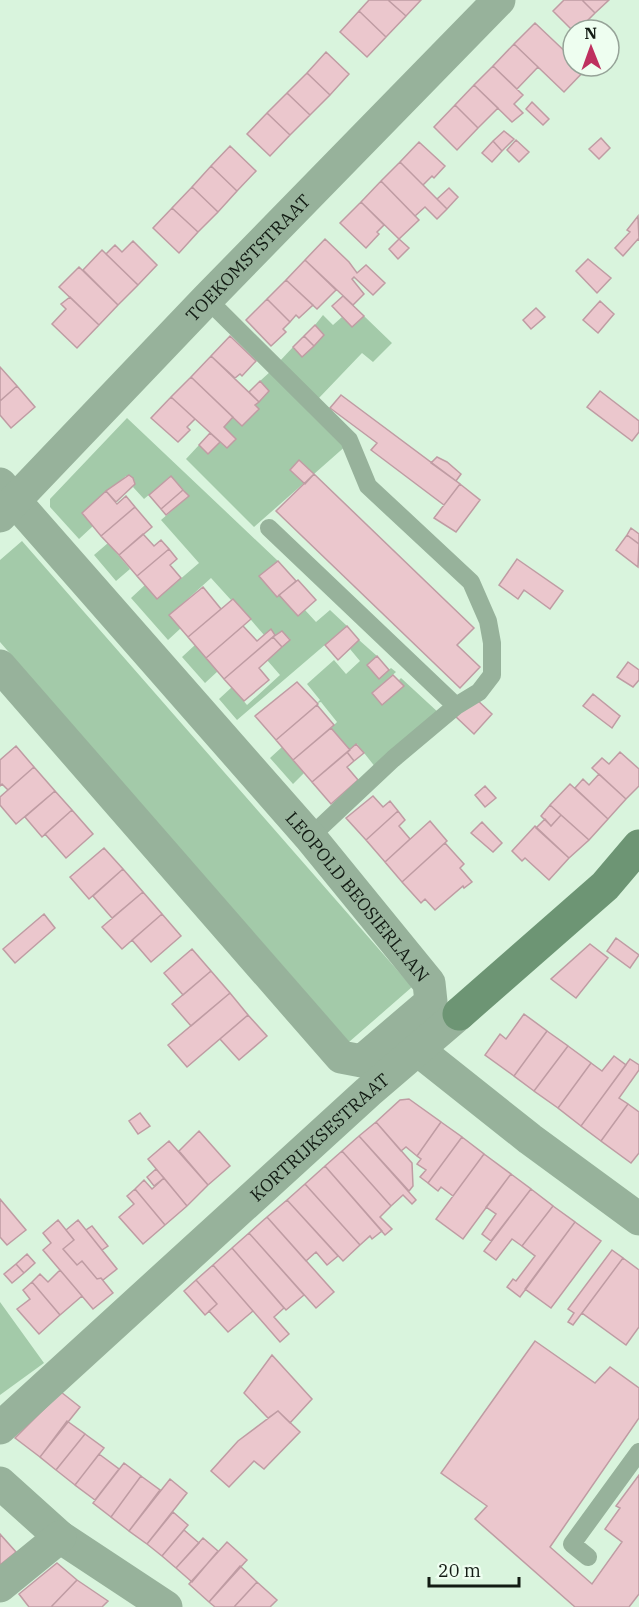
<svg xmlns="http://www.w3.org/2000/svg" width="639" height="1607" font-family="'IBM Plex Serif',serif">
<rect width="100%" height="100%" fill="#d9f4dd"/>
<path fill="#a3caa9" d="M323,315L333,325L342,317L352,327L364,316L392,343L373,362L362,353L318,399L279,362L293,347L302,356L324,335L315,325Z
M271,371L348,444L314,474L299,460L290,470L304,483L254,527L186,459L199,445L208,454L220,442L227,448L235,439L224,427L233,417L258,409L255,405L269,391L260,381Z
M127,418L278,561L260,576L277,597L279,595L298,616L305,610L316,622L330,610L347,626L237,720L219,699L232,687L247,705L280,675L267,660L290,639L282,631L275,635L271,630L264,635L233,599L231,600L211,578L170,615L181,628L168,640L131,598L145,585L157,599L199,563L161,520L189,496L171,476L144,499L133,487L135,483L133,478L126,476L82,513L93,526L79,539L50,507V499Z
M22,541L412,987L349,1042L0,642V560Z
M108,543L130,569L116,581L94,555Z
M359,640L377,656L367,665L379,678L391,668L396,672L372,693L382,705L403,686L399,680L401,678L440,714L376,768L357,744L350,750L331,728L337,722L321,702L317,703L320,700L307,684L334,660L346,674L360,661L350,649Z
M195,645L218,671L205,683L182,657Z
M282,747L304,773L293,784L270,758Z
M0,1302L44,1363L0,1395Z"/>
<path fill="#ebc7cd" stroke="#bf9ca3" stroke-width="1.5" d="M369,0H388L406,16L386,37L359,11Z
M388,0H421L406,16Z
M564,0H582L595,13L578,30L573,31L553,11Z
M582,0H609L595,13Z
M359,11L386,37L367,57L340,32Z
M535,23L573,59V66H580L585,70L564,92L514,44Z
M514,44L538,67L517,89L493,66Z
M326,52L349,74L330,95L307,73Z
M493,66L523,95L514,104L523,113L512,122L474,85Z
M307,73L330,95L310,115L287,93Z
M474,85L498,108L478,128L455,105Z
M287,93L310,115L290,135L267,113Z
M532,102L549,119L543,125L526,109Z
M455,105L478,128L457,150L434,127Z
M267,113L290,135L270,156L247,134Z
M504,131L514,139L502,151L493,141Z
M601,138L610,148L599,159L589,149Z
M516,140L529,152L519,162L507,150Z
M493,141L502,151L492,162L482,153Z
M419,142L445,166L434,178L432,176L423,185L400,162Z
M230,146L256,171L237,191L211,166Z
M400,162L447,209L437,219L425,207L415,216L381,181Z
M211,166L237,191L218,212L192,187Z
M381,181L419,220L399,239L361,202Z
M192,187L218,212L198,232L172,208Z
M449,188L458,197L447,209L437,199Z
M361,202L384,225L377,232L379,234L366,248L340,223Z
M172,208L198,232L179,253L153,228Z
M638,216L639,240L638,239L623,256L615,248L630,232L627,230Z
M325,239L349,262L357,273L366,265L385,283L373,295L354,277L352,279L364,294L353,305L305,260Z
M399,239L409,248L398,259L389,249Z
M133,241L157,265L138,285L106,254L115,245L122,252Z
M102,250L138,285L118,305L83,270Z
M588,259L611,278L597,293L576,271Z
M305,260L336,290L317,309L286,280Z
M79,267L118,305L99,325L59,287Z
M286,280L313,305L299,318L296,315L290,322L267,299Z
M343,296L364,316L352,327L332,306Z
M70,297L99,325L77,348L52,324L66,309L61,304Z
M267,299L290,322L283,329L286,332L271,346L246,320Z
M600,301L614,314L598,333L583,320Z
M536,308L545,317L531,329L523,320Z
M315,325L324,335L314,346L304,336Z
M230,336L256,361L242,376L240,374L235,378L211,356Z
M304,336L314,346L302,357L293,347Z
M211,356L259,402L255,405L259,409L242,426L191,377Z
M0,367L17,386L0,401Z
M191,377L233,417L224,427L236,439L227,448L171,397Z
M260,381L269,391L259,402L249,392Z
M17,386L35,407L11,428L0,415V401Z
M600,391L639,421V432L632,441L587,407Z
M341,395L460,484L444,505L371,450L377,443L330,408Z
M171,397L195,419L187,427L190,430L178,442L151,418Z
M210,433L220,442L208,454L199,445Z
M437,457L447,462L461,474L456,481L431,463Z
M299,460L314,474L305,484L290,470Z
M314,474L474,628L457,645L480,667L460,688L276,511Z
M129,475L133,478L135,484L116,502L106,491Z
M171,476L183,490L161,509L149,495Z
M460,484L480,500L456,532L434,518Z
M183,490L189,496L166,515L161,509Z
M106,491L117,504L126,496L135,507L101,536L82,513Z
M135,507L152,527L119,555L101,536Z
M631,528L639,534V544L627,535Z
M143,534L154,546L161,540L169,549L137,576L119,555Z
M627,535L639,544L638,567L616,550Z
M169,549L177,559L170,565L181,578L157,599L137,576Z
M517,559L563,591L550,609L524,590L518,599L499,585Z
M278,561L296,581L277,597L259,576Z
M298,580L316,600L298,616L279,595Z
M203,587L221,609L188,637L169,615Z
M233,599L251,619L206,658L188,637Z
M243,626L257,641L271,629L275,635L224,679L206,658Z
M347,626L359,640L338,660L325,645Z
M282,631L290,640L282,647L273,637Z
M273,637L282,647L259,668L269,680L244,701L224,679Z
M377,656L389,670L379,679L367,665Z
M628,662L639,670V680L633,687L617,677Z
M393,675L404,686L382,705L372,693Z
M297,682L318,704L276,740L255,716Z
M593,694L620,716L612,728L583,706Z
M474,697L492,714L474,734L454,715Z
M317,705L334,725L293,760L276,740Z
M331,728L350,750L312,782L293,760Z
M356,744L364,753L354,761L347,752Z
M16,746L34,767L8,790L2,784L0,786V760Z
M347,752L354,761L347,767L358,780L331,804L312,782Z
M620,752L639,769V786L626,799L592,768L602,758L609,764Z
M34,767L55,791L16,824L0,805V797Z
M599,774L626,799L608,819L575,788L583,779L589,785Z
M570,784L608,819L589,840L550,805Z
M485,786L496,798L485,807L475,795Z
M55,791L72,810L42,837L25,817Z
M373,796L383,807L390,801L398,811L366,840L346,818Z
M550,805L561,815L551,826L541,816Z
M72,810L93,834L66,858L45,834Z
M398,811L405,820L399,826L410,839L385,862L366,840Z
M561,815L589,840L569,858L536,828L545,819L551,826Z
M430,821L447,841L402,882L385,862Z
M482,822L502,843L493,852L471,833Z
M535,826L569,858L549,880L525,858L522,861L512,851Z
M445,843L464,864L460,868L472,882L464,888L463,886L435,910L425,899L421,903L402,882Z
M104,848L123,869L89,899L70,877Z
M123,869L143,892L112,918L93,896Z
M143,892L162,914L122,949L102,927Z
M44,914L55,928L15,963L3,949Z
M162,914L181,936L151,962L132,940Z
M616,938L639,955L630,968L607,951Z
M590,944L608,958L576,998L551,979Z
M192,949L211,971L183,995L164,973Z
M211,971L230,993L191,1026L172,1004Z
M230,993L248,1015L187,1067L168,1045Z
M524,1014L547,1031L514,1076L485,1055L500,1034L506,1039Z
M248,1015L267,1036L239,1060L220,1039Z
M547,1031L568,1046L534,1091L514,1076Z
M568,1046L591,1063L558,1108L534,1091Z
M614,1056L626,1065L581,1126L558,1108L591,1063L602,1071Z
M630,1059L639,1065V1070L619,1098L628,1104L601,1141L581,1126Z
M409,1099L441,1122L417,1156L406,1147L401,1151L376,1122L400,1100Z
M628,1104L639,1112V1153L631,1163L601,1141Z
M140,1113L150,1126L138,1134L129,1121Z
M376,1122L412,1163L413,1186L409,1191L359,1136Z
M441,1122L462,1137L428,1183L420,1177L426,1170L417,1164L421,1159L417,1156Z
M199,1131L230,1166L208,1185L179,1151Z
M359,1136L416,1200L412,1204L403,1195L391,1206L342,1151Z
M462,1137L484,1154L453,1196L441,1187L438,1191L428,1183Z
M169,1141L208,1185L187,1206L148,1159Z
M342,1151L391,1206L380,1217L392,1229L385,1235L325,1166Z
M484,1154L511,1174L463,1239L436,1219Z
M325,1166L382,1231L372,1239L370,1236L360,1245L305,1184Z
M156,1169L164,1178L154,1186L147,1177Z
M511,1174L531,1189L491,1241L482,1234L496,1214L486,1207Z
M164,1178L187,1206L165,1225L135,1189L144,1180L152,1189Z
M305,1184L360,1245L343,1261L287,1200Z
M135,1189L165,1225L143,1244L119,1217L134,1204L127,1196Z
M531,1189L553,1206L522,1246L512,1239L496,1260L484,1251Z
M0,1199L26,1230L7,1245L0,1237Z
M287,1200L338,1256L327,1265L316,1252L306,1261L267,1217Z
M553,1206L575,1222L520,1297L507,1287L513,1279L516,1281L535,1256L522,1246Z
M267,1217L334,1292L316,1308L249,1233Z
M58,1220L74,1240L63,1249L77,1265L82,1261L97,1279L101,1278L113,1293L93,1309L43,1250L51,1243L43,1233Z
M78,1220L117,1269L103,1280L101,1278L97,1279L82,1261L77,1265L63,1249L74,1240L66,1230Z
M575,1222L601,1241L551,1308L525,1289Z
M92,1226L108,1246L102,1250L86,1230Z
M249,1233L304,1295L286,1310L232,1248Z
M232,1248L284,1308L274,1317L289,1334L280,1342L213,1265Z
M612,1250L623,1258L573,1325L568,1322L574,1313L568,1309Z
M27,1254L35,1263L24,1273L16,1264Z
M623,1258L639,1270V1327L626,1345L582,1313Z
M16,1264L24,1273L12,1283L4,1274Z
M213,1265L253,1311L228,1332L209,1311L217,1304L196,1280Z
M60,1270L82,1296L60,1315L32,1282L40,1274L48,1282Z
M196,1280L217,1304L205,1315L184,1291Z
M32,1282L60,1315L39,1334L17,1309L30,1299L23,1290Z
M535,1341L595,1383L610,1367L639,1388V1418L550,1547L592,1584L622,1542L605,1529L620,1508L616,1506L639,1475V1594L629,1607H575L475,1519L487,1506L441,1473Z
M272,1355L312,1399L290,1423L278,1411L268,1418L244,1393Z
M61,1392L80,1407L40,1457L15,1438Z
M278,1411L300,1432L264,1469L254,1461L229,1487L211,1471L238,1441Z
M67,1421L85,1434L56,1470L40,1457Z
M85,1434L104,1448L75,1485L56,1470Z
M99,1454L119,1469L95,1500L75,1485Z
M124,1463L141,1476L111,1517L93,1503Z
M141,1476L160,1490L129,1531L111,1517Z
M170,1479L187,1493L147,1544L129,1531Z
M173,1512L188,1525L162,1556L147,1544Z
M184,1530L199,1543L176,1568L162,1556Z
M0,1534L16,1552L0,1565Z
M203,1538L218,1551L192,1582L176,1568Z
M227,1542L247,1560L209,1602L189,1584Z
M57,1563L77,1580L51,1607H29L19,1594Z
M240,1566L257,1582L234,1607H215L209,1602Z
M77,1580L108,1601L102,1607H51Z
M257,1582L277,1600L270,1607H234Z"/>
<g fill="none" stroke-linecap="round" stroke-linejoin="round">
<path stroke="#97b29b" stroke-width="18" d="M207,299L349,440L368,486L471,582L488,621L492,643V675L479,692L456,706L269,528
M310,837L393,759L456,706
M588,1557L572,1544L639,1452"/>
<g stroke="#97b29b" stroke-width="33">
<path id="s1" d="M0,484L310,837L429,983L431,1002L362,1061L341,1057L0,666"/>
<path id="s2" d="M0,516L207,299L499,0"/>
<path d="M418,1050L530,1139L639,1219"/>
<path id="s3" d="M0,1428L368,1092L459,1014"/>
<path d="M0,1483L60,1537L166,1607"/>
<path d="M0,1586L60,1537"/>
</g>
<path stroke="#6d9574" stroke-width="33" d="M459,1014L605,886L639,846"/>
</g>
<g text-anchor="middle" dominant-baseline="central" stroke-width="5" stroke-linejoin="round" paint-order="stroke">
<g font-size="18" fill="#121b13" stroke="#eefef0">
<text stroke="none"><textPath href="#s2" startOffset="358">TOEKOMSTSTRAAT</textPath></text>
<text stroke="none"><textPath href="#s1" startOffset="546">LEOPOLD BEOSIERLAAN</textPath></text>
<text stroke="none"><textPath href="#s3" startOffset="432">KORTRIJKSESTRAAT</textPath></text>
</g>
</g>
<g transform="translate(591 48) rotate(359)"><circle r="28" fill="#eefef0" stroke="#96a398" stroke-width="1.5"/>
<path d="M0-4.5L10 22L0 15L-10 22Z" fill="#be305f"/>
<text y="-9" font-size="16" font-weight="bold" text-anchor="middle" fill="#121b13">N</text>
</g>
<path d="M429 1577v9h90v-9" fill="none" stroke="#121b13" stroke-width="3"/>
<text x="438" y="1577" font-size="18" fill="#121b13" stroke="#eefef0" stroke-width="4.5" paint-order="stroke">20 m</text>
</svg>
